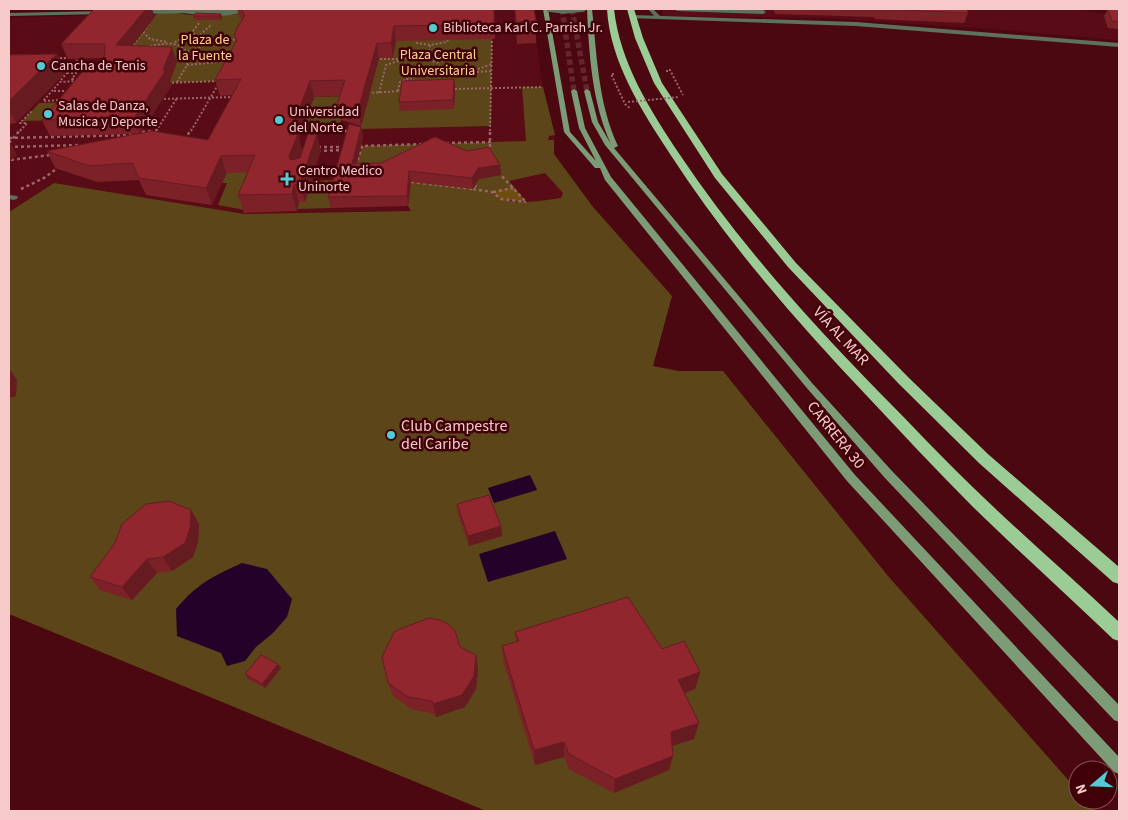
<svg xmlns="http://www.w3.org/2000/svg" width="1128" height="820" font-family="'Source Sans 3',sans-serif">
<rect width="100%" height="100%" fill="#4c0810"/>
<path fill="#590c15" d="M474,9H533L541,76L553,132L555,134L554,154L593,207L245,214L54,183L9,212V18L176,13L188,15H224Z
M662,9H1072L1119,16V40L991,29L827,18L663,16Z"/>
<path fill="#5c4518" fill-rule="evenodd" d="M158,13H176L191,15L246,14L227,81L158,83L111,68L96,69L107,56Z
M385,38L492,39L491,126L360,129L370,93L369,58L393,57Z
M522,87H543L555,135L549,136L548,140H554V154L593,207L672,296L653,366L679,371H723L888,576L1078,791V800H1086L1096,811H486L9,614V212L54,183L245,214L411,211L408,206L412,170L355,169L362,146L526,141ZM545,173L563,193L561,198C539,201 512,207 493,193L514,187L509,181Z
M348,96L338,130L301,131L314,97Z
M77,102L62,120L23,121L39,103Z
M234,156L266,172L245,210L218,205L227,183H222Z
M338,180L331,208L297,209L299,202L305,201L310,181Z"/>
<path fill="#6c4f0f" d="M514,187L526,202L501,199L492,192Z"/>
<path fill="#230129" d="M530,475L537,490L494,503L488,488Z
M555,531L567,559L488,582L479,554Z
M242,563L267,569L292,599L287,617L273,633L256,647L245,661L227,666L221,653L177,636L176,609C197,584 213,576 242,563Z"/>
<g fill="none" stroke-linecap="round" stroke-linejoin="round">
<path stroke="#65252c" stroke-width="5.5" stroke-dasharray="5.5 3" stroke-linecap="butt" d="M562,9L574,91
M572,9L587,91"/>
<path stroke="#9c6468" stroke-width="2" stroke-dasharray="2 2" stroke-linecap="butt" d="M143,32L150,39L167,42
M194,35L193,31L199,23
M200,35L212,24
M416,38L417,43L430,45L447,42L449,36
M213,42L239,39
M146,47C160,44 176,39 187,52L213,42L210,37C197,34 185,36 173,43
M131,48L150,23
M416,55L429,50
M56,58H70
M376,59H402
M187,65L228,61
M439,68C457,76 473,72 491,64
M477,72L491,71
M667,72V70H670L683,95
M67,73H76L72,79H75
M614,74H611L625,104L631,109
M91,75L106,56
M61,80L80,57
M177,82L187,65V52
M168,83L219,81
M455,89L543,87
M54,91H70
M398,91L400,82L439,68V63L428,60L430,45
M368,93L400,91
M379,93L386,65L416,55L428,60
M160,99L234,97
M62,100L43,101L60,82L77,81
M20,131L27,123H20L32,111
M156,131L177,98
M191,131L219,83
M490,131L492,39"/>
<path stroke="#9c6468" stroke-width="2.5" stroke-dasharray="3 3" stroke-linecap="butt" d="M156,131L157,129
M142,132L154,131
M297,133L351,131
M9,138L135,135
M185,140L191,129
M9,143L21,129
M446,143L491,142
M9,147L81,145
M318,147H345
M318,151L345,150
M490,153V129
M11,160L50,155
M356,166L362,146L425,144
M498,172L526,202
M411,182L437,185
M439,182L437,185L473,189L476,185
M21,189L44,178L59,167
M473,189L492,192L501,199L526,202
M493,192L513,188"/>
<path fill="#5d725a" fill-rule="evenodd" d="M181,9L213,12L244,9L248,10C229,19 199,16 179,12Z
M648,9H653L661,17V19H657Z
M675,9L763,10L766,12L763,14L677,11Z
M9,195L17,196L18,198L14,200L9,199Z"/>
<path fill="#5d725a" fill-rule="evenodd" d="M632,15L856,22L1119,43V47L856,26L630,18V16Z"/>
<path fill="#5d725a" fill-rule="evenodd" d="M234,9L253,10L250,12L140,14L137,12L140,10Z
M103,11L105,14L9,16V13Z"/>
<path fill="#7b9c76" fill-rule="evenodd" d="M543,9H548L570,132L596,161L579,128L571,91L574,89L577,91L585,128L611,177L855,475L1119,757V774L1114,772L847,481L605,180L600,168H595L564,132Z
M587,9H592C597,56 598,103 618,146L614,148L812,383L892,471L1119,705V722L1114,720L884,477L806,387L605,145L592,122L584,91L587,89L590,91L598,122L611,144C592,103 589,54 587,9Z"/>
<path fill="#9ccc95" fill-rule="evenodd" d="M607,9H614C620,63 650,110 680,155C737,240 805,316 877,390C912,425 946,462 982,496C1027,539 1074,580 1119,622V641L1113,639C1066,594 1018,551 972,506C936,470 902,433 867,396C795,320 727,242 670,154C642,111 610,62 607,9Z
M627,9H634L643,38L662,83L722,174L796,263L909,378L989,455L1119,567V584L1113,582L979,463L899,384L788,267L715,178L654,83L635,38Z"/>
<path stroke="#9c6468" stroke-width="2" stroke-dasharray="2 2" stroke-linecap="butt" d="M628,102L679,97"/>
<path stroke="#5d725a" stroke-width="5.5" d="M549,9L564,11L583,9"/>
</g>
<path fill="#7d2128" d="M237,9H494L495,39L396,41L393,58H379L361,126L341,120L337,104L340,96L314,97L299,137L302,151L299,158L321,150L305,202H299L297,211L244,213L238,195L248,172L226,173L212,205L146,195L139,180L97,182L55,168L47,151L138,134L50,136L42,120L104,71L105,58L68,59L61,44L155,17L132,46L177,62L170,81L172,85L140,133L208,140L232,95L220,96L215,80L236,43L234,36L242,20L239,15Z
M515,9L536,21V43L517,44Z
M772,9H967L968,13L964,23L875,19L874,17L776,14Z
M1108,9H1119V29L1108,28L1104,16Z
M221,14L222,18L220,20H194L193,16Z
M57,54L65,73L16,123L9,124V55Z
M455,88L454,109L400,111L399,102Z
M361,127L363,137L357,164L381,163L500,165L501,175L479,179L473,189L411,182L408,206L331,208L328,197Z
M457,504L501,526L502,536L469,546L458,514Z
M191,510L199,524L198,542L193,557L172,571L157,573L132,600L100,590L90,577Z
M515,632L662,649L700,672L695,689L684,693L694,739L672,746L673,756L669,770L614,793L569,769L564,757L535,765L504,663L502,646L516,642Z
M460,647L478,668L476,689L465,707L436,717L435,714L411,709L393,696L388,683Z
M278,664L281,668L265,688L248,679L245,674Z"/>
<path fill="#661b21" d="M146,9H152L155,17L122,59L116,45Z
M221,14L222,18L220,20L219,16Z
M394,26L396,41L393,58L391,43Z
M377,43L379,58L361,126L358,110Z
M172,47L177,62L170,81L172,85L140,134L134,118L163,70Z
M57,54L65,73L16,123L9,109V101Z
M454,79L455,88L454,109L453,100Z
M310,81L314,97L299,137L302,151L293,173L289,156V135Z
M361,127L363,137L354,174L352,164Z
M317,134L321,150L305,202L300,184Z
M9,140L17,155L9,162Z
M221,156L226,173L212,205L206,188Z
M500,165L501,175L479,179L473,189L472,178L478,168Z
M409,171L411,182L408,206L407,196Z
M294,185L299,202L297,211L292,194Z
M11,371L17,380L16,396L9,398V386Z
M191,510L199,524L198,542L193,557L172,571L163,557Z
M501,526L502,536L469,546L468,536Z
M147,559L157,573L132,600L122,587Z
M476,655L478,668L476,689L465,707L436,717L433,704Z
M278,664L281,668L265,688L262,684Z
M700,672L695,689L674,697L678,680Z
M699,723L694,739L668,747L671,732Z
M564,742V757L535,765L534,750Z
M673,756L669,770L614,793L615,779Z"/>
<path fill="#91262f" stroke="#661b21" d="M94,9H146L116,45L172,47L163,70H166L134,118L42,120L83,71H104L105,44H61Z
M241,9H494V24L394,26L391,43H377L358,110L337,104L345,80L310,81L289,135L298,134L289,156L290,160L300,158L308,134H317L300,184L294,185L292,194L238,195L255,155L221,156L206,188L139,178L132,163L89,166L47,151L152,131L208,140L241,79L215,80L237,40L234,36L237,28L245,15Z
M515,9H534L536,21L516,22Z
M878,9H967L968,13Z
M1108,9H1119V22L1112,21Z
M196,13L221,14L219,16H193Z
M57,54L9,101V55Z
M454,79L453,100L399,102L402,81Z
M349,124L361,127L352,164L381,163L435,137L467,151L489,147L500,165L478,168L472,178L409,171L407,196L328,197Z
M9,371H11L9,386Z
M489,495L501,526L468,536L457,504Z
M169,501L191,510L190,528L185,543L163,557L147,559L122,587L90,577L115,543L122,524L146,504Z
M628,597L662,649L684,641L700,672L678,680L699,723L671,732L673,756L615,779L569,754L564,742L534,750L502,646L519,641L515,632Z
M429,618L440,620L448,624L455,631L460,647L476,655L474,676L462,695L433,704L432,701L408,697L388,683L382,657L394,632L400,629Z
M261,655L278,664L262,684L245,674Z"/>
<g fill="#51ccd4" stroke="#400007" stroke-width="2">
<circle cx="433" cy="28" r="5"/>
<circle cx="41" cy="66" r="5"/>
<circle cx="48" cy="114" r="5"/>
<circle cx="279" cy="120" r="5"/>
<path d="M284.5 171.5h5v5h5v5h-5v5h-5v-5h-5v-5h5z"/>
<circle cx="391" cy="435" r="5"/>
</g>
<g text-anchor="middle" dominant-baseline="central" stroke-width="5" stroke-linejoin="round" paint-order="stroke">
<g font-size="14" fill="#f5cac8" stroke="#400007" text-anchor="start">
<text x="443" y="28">Biblioteca Karl C. Parrish Jr.</text>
<text x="51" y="66">Cancha de Tenis</text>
<text x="58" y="106">Salas de Danza,<tspan x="58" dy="16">Musica y Deporte</tspan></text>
<text x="289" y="112">Universidad<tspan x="289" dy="16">del Norte</tspan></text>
<text x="298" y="171">Centro Medico<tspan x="298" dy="16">Uninorte</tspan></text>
</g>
<g font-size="14" fill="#fdd48a" stroke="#400007">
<text x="205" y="40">Plaza de<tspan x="205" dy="16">la Fuente</tspan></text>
<text x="438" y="55">Plaza Central<tspan x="438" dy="16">Universitaria</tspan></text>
</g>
<g font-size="16" fill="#f5cac8" stroke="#400007">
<text transform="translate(841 336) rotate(47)">VÍA AL MAR</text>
<text transform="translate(836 435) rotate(51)">CARRERA 30</text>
</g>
<g font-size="16" fill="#f5cac8" stroke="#400007" text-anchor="start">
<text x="401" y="426">Club Campestre<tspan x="401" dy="18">del Caribe</tspan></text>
</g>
</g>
<rect width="1128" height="820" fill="none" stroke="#f5cac8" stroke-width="20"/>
<g transform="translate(1093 785) rotate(251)"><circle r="24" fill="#400007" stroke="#885154"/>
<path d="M0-4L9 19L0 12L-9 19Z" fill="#51ccd4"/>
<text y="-8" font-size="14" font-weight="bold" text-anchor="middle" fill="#f5cac8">N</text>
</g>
</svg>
